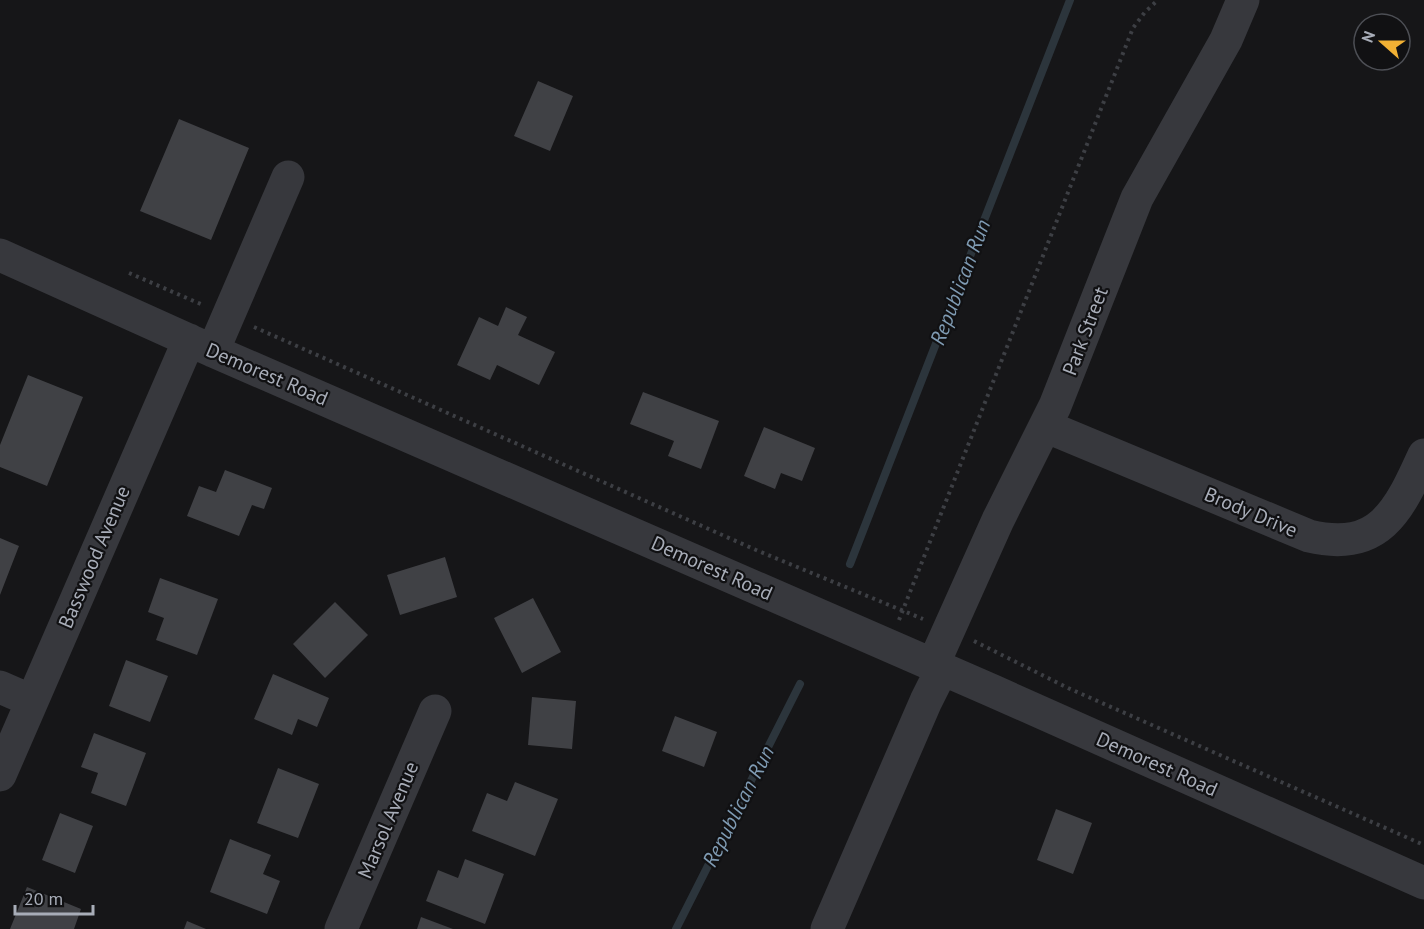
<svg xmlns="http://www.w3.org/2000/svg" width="1424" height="929" font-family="'PT Sans',sans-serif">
<rect width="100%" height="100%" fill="#161618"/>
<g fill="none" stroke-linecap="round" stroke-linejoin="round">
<path stroke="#2c353c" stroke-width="8" d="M850,564L1070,0
M676,929L800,684"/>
</g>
<path fill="#404145" d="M538,81L573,96L550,151L514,136Z
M179,119L249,148L211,240L140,211Z
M506,307L527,317L518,335L555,352L539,385L497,365L490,380L457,365L479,317L498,326Z
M28,375L83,397L47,486L0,467V445Z
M643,392L719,421L701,469L668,456L674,441L630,424Z
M764,427L815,448L802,481L781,473L775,489L744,476Z
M225,470L272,488L264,509L252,505L239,536L187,516L199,486L216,492Z
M0,538L19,546L0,595Z
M445,557L457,597L400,615L387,575Z
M160,578L218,599L197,655L156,640L164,618L148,612Z
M533,598L561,652L522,673L494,618Z
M335,602L368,635L325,678L293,644Z
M126,660L168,676L150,722L109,706Z
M273,674L329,698L317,727L298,719L292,735L254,719Z
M532,697L576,701L572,749L528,745Z
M675,716L717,732L704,767L662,751Z
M94,733L146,753L126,806L91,793L98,773L81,767Z
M278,768L319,784L298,838L257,823Z
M515,782L558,799L535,856L472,831L487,793L507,801Z
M1056,809L1092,823L1073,874L1037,860Z
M60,813L93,826L75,873L42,860Z
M230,839L271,855L263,874L280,881L267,914L210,892Z
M465,859L504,874L485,924L426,901L438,870L458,878Z
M27,887L81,909L74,929H10Z
M421,917L453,929H417Z
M187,921L206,929H184Z"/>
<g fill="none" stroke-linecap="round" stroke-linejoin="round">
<path stroke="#3d3f44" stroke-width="4" stroke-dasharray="3 4.5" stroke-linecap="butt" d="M129,273L203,305
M254,327L756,550L923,619
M899,620L1133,28L1145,12L1158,0
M974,641L1068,688L1424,845"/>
<path stroke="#37383d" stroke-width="33" d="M0,255L213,351L993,691L1424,883
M213,351L288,177
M1045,426L1309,536C1380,553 1399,510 1424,455
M933,665L998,520L1055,406L1137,198L1226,40L1243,0
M0,687L32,701
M0,775L189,340
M341,929L435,711
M827,929L926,701L942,669"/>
</g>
<g text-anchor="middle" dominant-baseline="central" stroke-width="4.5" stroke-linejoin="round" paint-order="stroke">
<g font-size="20" fill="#a8adb8" stroke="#111113">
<text transform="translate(1085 331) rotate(-69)">Park Street</text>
<text transform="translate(267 374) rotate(23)">Demorest Road</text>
<text transform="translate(1251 512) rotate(23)">Brody Drive</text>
<text transform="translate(94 557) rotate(-67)">Basswood Avenue</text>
<text transform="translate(712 568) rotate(24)">Demorest Road</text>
<text transform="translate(1157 764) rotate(24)">Demorest Road</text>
<text transform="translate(388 820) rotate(-67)">Marsol Avenue</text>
</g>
<g font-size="21" font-style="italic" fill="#7f9bb3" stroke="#111113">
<text transform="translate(960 282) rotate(-69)">Republican Run</text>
<text transform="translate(738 806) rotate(-63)">Republican Run</text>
</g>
</g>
<g transform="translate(1382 42) rotate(291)"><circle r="28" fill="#111113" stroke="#4d4f55" stroke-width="1.5"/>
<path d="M0-4.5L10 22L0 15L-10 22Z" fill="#f2b134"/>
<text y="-9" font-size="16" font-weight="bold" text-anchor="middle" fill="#a8adb8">N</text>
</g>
<path d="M15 905v9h78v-9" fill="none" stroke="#a8adb8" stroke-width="3"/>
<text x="24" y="905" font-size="18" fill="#a8adb8" stroke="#111113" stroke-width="4.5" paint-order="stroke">20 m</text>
</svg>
